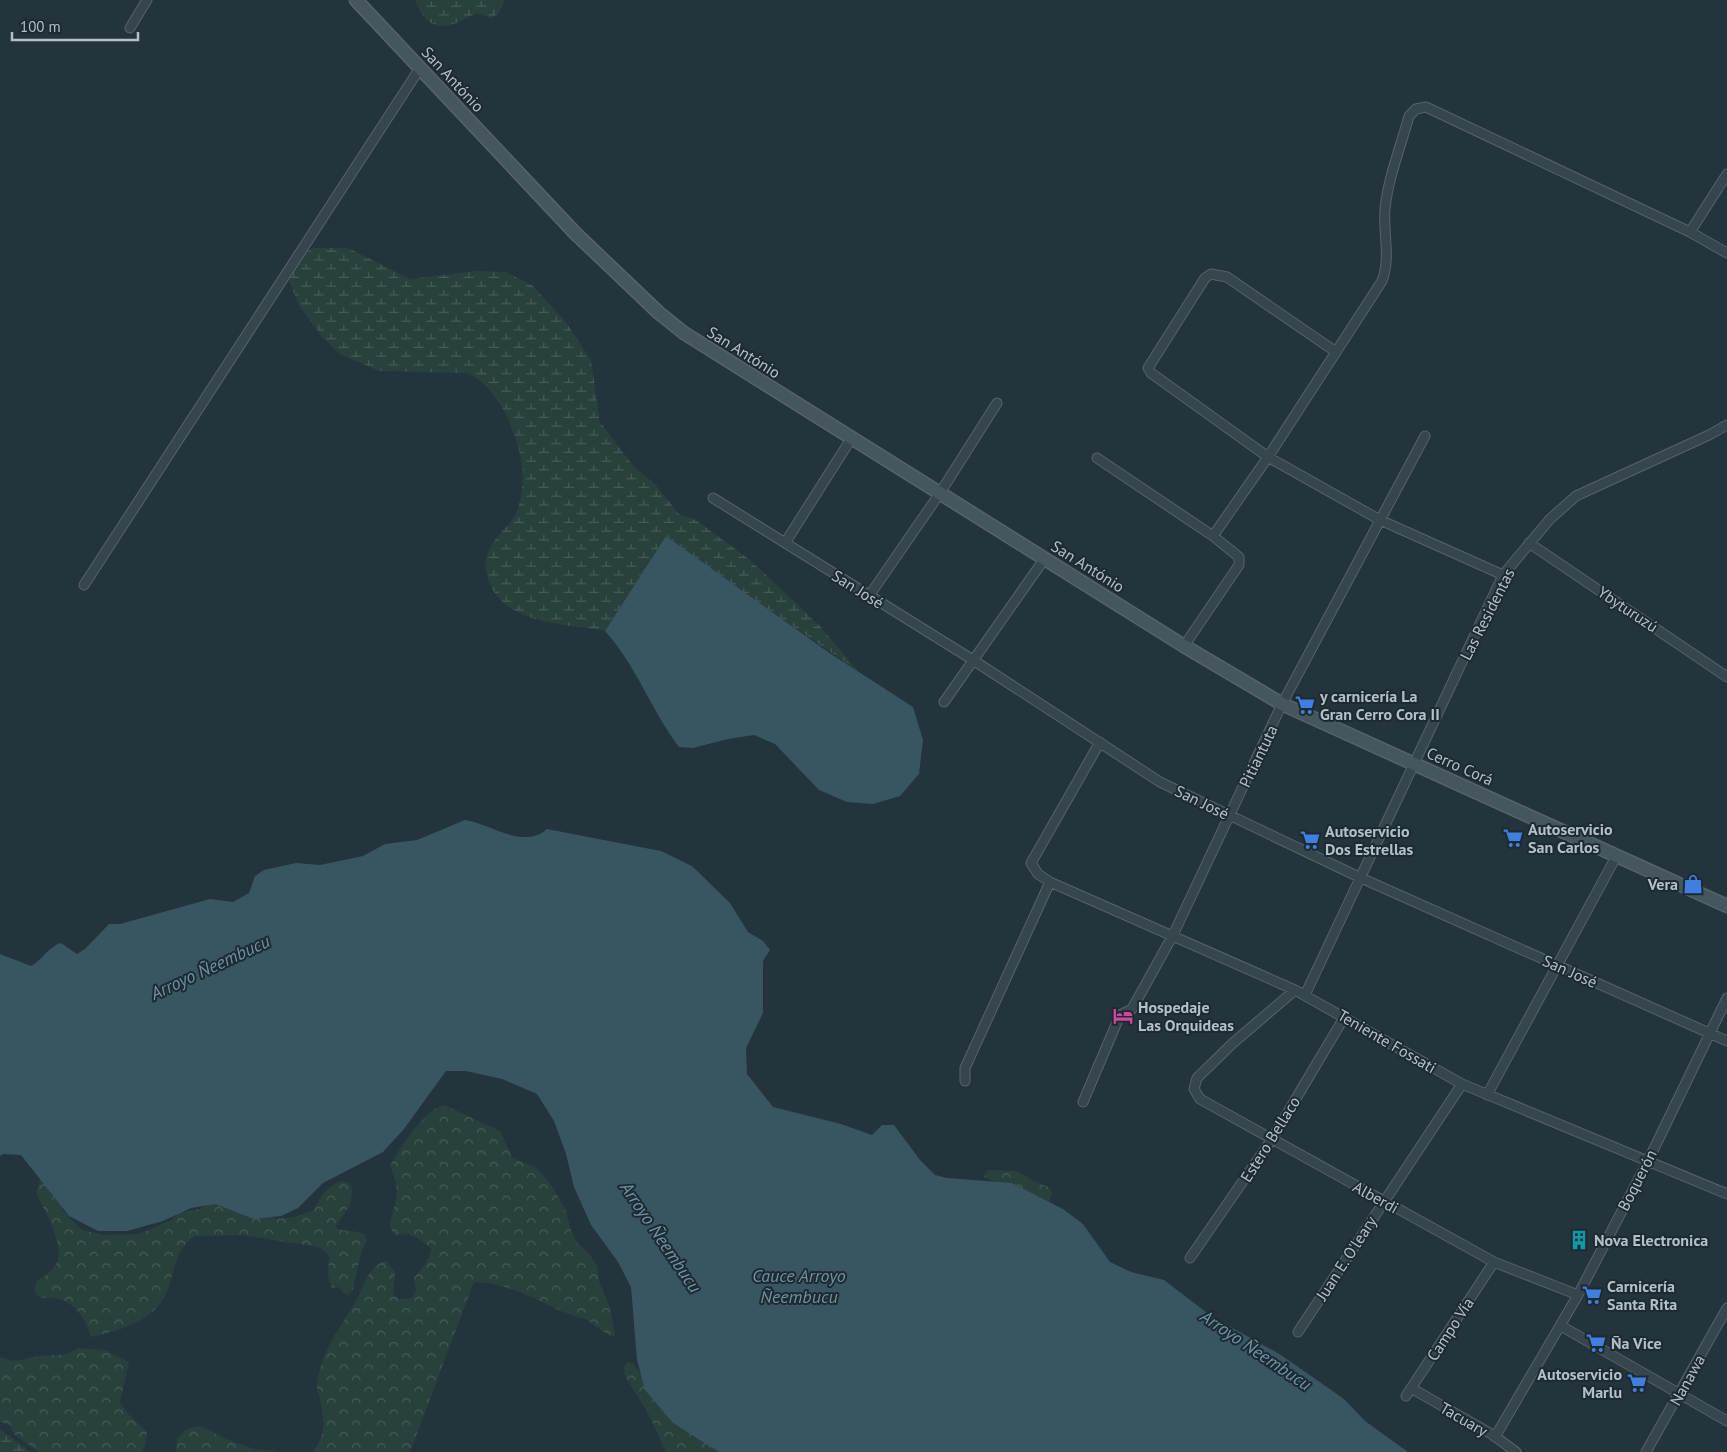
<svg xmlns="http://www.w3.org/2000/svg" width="1727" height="1452" font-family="'PT Sans',sans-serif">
<defs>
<pattern id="forest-crowns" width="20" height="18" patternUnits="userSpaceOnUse" patternTransform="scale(1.25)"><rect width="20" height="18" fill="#29413c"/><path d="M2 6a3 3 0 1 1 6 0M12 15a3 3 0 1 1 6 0" fill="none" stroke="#465b57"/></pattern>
<pattern id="wetland-marsh" width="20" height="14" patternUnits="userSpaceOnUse" patternTransform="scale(1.25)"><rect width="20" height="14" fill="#29413c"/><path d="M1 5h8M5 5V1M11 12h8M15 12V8" fill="none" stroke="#465b57"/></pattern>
</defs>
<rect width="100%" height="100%" fill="#24343c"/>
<path fill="url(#forest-crowns)" d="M444,1105L500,1131L512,1157L538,1169L552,1186L566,1211L571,1231L578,1244L589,1254L597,1266L599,1281L610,1308L615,1336C603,1335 595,1324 585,1319C576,1316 567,1314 559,1310C533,1298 503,1282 474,1282L410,1452H313C328,1432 324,1417 319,1395C318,1391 316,1388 317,1384C321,1351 341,1327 357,1299C365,1284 368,1266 386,1261L395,1272L393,1294L399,1299L412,1298L416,1291L414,1278C421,1268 430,1263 431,1248C420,1240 410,1230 395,1236L390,1227C394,1199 403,1195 390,1166C401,1147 422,1111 444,1105Z
M988,1170L1017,1171L1035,1182L1049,1187L1052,1193L1048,1206L984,1177Z
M40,1180L62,1189V1210L82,1230L103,1235L139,1234L171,1220L179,1213L200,1209L212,1201L277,1219L294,1217L314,1210C321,1196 327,1185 343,1181L350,1184L352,1191L350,1205L335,1227C344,1233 354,1229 364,1234L367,1240L361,1253L353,1289L349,1295L343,1293L339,1287L332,1288L328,1276L329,1255L319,1247L241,1235L195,1236C170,1251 176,1284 160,1304C142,1325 116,1331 91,1337C88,1323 77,1306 63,1300C51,1295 31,1305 36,1282C43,1277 52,1272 56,1264C66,1247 44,1209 36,1193Z
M78,1348L105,1350L129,1362L120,1402L127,1413L147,1432L145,1446L142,1452H38L14,1434L10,1425L0,1422V1357C19,1364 22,1359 39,1356C56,1354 63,1358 78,1348Z
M627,1362L633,1363L649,1385L735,1452H666L648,1413L625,1376L624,1368Z
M201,1426L226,1439L254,1449L282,1452H176L177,1438L187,1429Z"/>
<path fill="url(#wetland-marsh)" d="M415,0H505L498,14L491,18L476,13C449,29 428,35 415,0Z
M312,248H348L410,279L475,271L505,272L532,285L565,321L591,360L600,422L634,467L654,483L679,514L696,520L750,560L819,625L857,670L747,595L666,536L605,631C568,624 507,625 490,584C486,575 484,564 487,555C493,535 513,526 518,508C528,476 521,449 508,419C500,401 485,379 466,373L379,371L340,354L322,337L299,305L289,281L296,260Z
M0,1429L31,1452H0Z"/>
<path fill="#385562" d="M666,536L828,652L913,707L923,740L919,774L900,796L873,804L847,802L819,790L775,744L754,735L728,739L693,748L679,747C651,710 636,665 605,631Z
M465,820C491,824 524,850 547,829L661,851L692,866L730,903L748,932L763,941L770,950L763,961V1013L746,1048L747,1074L773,1107L841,1124L872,1135L882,1125H894L920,1160L935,1175L947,1178L1012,1183L1063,1209L1083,1224L1110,1262L1131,1272L1164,1280L1211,1316L1281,1355L1344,1399L1365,1421L1408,1452H719L673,1423L645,1390L637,1360L631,1287L618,1262L591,1225L574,1187L566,1154L554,1121L537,1094L502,1079L466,1071H446L404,1129L383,1152L323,1183L298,1208L281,1216L254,1219L215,1204L191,1208L163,1221L127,1231H98L69,1216L21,1155L3,1154L0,1156V954L31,966C43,959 49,946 61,943L77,954L85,949L109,924H120L210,899L233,902L249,893L255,876L264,870L296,863L320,865L363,856L385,844L417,840Z"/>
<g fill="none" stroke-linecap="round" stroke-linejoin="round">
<defs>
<path id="street" d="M130,28L147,0
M1690,232L1727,174
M1336,352L1227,277L1211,274L1205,278L1148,368L1151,373L1268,457L1380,520L1503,575
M1097,458L1213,536L1239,557V565L1184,646
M713,498L973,660L1160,782L1361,878L1727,1041
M1213,536L1268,457L1382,281C1391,257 1383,234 1385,209C1388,178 1401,146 1409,116L1416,109L1426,107L1690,232L1727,253
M785,543L851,439
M1529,543L1727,677
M84,585L420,68
M869,596L940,493L997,403
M944,702L1045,558
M1050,882L1295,990L1462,1084L1727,1194
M1295,990L1233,1043L1197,1078L1194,1089L1200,1099L1494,1262L1578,1295
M1305,995L1503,575L1550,519L1576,496L1709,435L1727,425
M965,1081V1068L1050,882L1038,874L1031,863L1100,742
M1487,1095L1617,855
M1083,1102L1120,1015L1132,1009L1173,935L1282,704L1425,436
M1190,1258L1272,1139L1345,1016
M1561,1326L1727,1421
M1298,1332L1462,1084
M1411,1388L1493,1435L1516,1452
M1406,1396L1494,1262
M1495,1437L1578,1295L1648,1161L1727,998
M1646,1452L1727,1308"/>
<path id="secondary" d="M356,0L575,233L659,313L684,333L1184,646L1282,704L1727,906"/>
</defs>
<use href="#street" stroke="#56636a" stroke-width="11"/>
<use href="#secondary" stroke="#56636a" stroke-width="15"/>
<use href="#street" stroke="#37454c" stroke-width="9"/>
<use href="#secondary" stroke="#46565f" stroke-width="12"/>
</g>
<defs>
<symbol id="supermarket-bare" viewBox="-9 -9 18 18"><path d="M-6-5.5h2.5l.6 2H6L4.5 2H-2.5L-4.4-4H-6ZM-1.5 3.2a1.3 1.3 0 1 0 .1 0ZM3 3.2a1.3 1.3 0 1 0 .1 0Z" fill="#3f7fe0" stroke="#1d2a31" stroke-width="2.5" paint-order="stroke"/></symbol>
<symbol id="shop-bare" viewBox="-9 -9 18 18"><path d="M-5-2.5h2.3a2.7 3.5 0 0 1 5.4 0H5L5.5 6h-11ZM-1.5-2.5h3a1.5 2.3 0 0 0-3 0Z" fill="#3f7fe0" stroke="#1d2a31" stroke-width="2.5" paint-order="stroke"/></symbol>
<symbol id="hotel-bare" viewBox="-9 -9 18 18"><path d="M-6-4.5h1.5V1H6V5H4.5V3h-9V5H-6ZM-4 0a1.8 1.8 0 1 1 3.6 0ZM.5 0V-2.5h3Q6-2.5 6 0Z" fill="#d1479c" stroke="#1d2a31" stroke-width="2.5" paint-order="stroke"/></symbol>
<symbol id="building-bare" viewBox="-9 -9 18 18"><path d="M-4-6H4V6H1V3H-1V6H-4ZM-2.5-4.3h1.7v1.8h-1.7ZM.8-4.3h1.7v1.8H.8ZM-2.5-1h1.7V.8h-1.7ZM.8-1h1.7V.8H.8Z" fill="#0f9aa8" stroke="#1d2a31" stroke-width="2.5" paint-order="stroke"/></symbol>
</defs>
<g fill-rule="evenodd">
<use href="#supermarket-bare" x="1291" y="691" width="28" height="28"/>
<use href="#supermarket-bare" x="1499" y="824" width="28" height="28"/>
<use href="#supermarket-bare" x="1296" y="826" width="28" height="28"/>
<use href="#shop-bare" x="1679" y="870" width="28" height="28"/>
<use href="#hotel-bare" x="1109" y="1002" width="28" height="28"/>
<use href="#building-bare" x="1565" y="1226" width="28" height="28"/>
<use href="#supermarket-bare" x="1578" y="1281" width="28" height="28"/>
<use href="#supermarket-bare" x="1582" y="1329" width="28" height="28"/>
<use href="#supermarket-bare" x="1623" y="1369" width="28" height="28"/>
</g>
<g text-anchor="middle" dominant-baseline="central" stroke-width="4" stroke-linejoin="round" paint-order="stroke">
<g font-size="16" fill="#b3c0c7" stroke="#1d2a31">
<text transform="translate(453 79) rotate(47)">San António</text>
<text transform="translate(744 352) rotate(32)">San António</text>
<text transform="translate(1088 566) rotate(32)">San António</text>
<text transform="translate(858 589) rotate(32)">San José</text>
<text transform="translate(1628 609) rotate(34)">Ybyturuzú</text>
<text transform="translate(1487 614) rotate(-63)">Las Residentas</text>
<text transform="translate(1258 756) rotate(-64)">Pitiantuta</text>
<text transform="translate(1460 766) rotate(24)">Cerro Corá</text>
<text transform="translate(1202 802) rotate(26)">San José</text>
<text transform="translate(1570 971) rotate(24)">San José</text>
<text transform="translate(1387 1041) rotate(30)">Teniente Fossati</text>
<text transform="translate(1270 1139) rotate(-58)">Estero Bellaco</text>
<text transform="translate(1637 1180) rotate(-63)">Boquerón</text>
<text transform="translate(1376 1197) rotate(29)">Alberdi</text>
<text transform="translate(1346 1258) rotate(-57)">Juan E. O'leary</text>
<text transform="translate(1450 1329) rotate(-57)">Campo Vía</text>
<text transform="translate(1687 1380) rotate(-61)">Nanawa</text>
<text transform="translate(1464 1419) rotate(30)">Tacuary</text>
</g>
<g font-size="16" font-weight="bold" fill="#b3c0c7" stroke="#1d2a31" text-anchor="start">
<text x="1320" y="696">y carnicería La<tspan x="1320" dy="18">Gran Cerro Cora II</tspan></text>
<text x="1528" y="829">Autoservicio<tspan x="1528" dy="18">San Carlos</tspan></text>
<text x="1325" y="831">Autoservicio<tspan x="1325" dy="18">Dos Estrellas</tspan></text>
<text x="1678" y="884" text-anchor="end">Vera</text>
<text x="1138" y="1007">Hospedaje<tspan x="1138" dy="18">Las Orquideas</tspan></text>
<text x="1594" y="1240">Nova Electronica</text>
<text x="1607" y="1286">Carnicería<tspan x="1607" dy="18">Santa Rita</tspan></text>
<text x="1611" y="1343">Ña Vice</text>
<text x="1622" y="1374" text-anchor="end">Autoservicio<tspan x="1622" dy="18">Marlu</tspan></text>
</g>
<g font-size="18" font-style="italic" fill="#6d94a6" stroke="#1d2a31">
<text transform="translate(210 967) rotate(-25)">Arroyo Ñeembucu</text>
<text transform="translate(661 1237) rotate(56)">Arroyo Ñeembucu</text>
<text x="799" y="1275">Cauce Arroyo<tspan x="799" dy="21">Ñeembucu</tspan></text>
<text transform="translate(1256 1350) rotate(34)">Arroyo Ñeembucu</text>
</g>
</g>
<path d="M12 32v8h126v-8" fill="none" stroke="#b3c0c7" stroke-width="2.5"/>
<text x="20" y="32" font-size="15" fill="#b3c0c7" stroke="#1d2a31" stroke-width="4" paint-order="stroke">100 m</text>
</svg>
